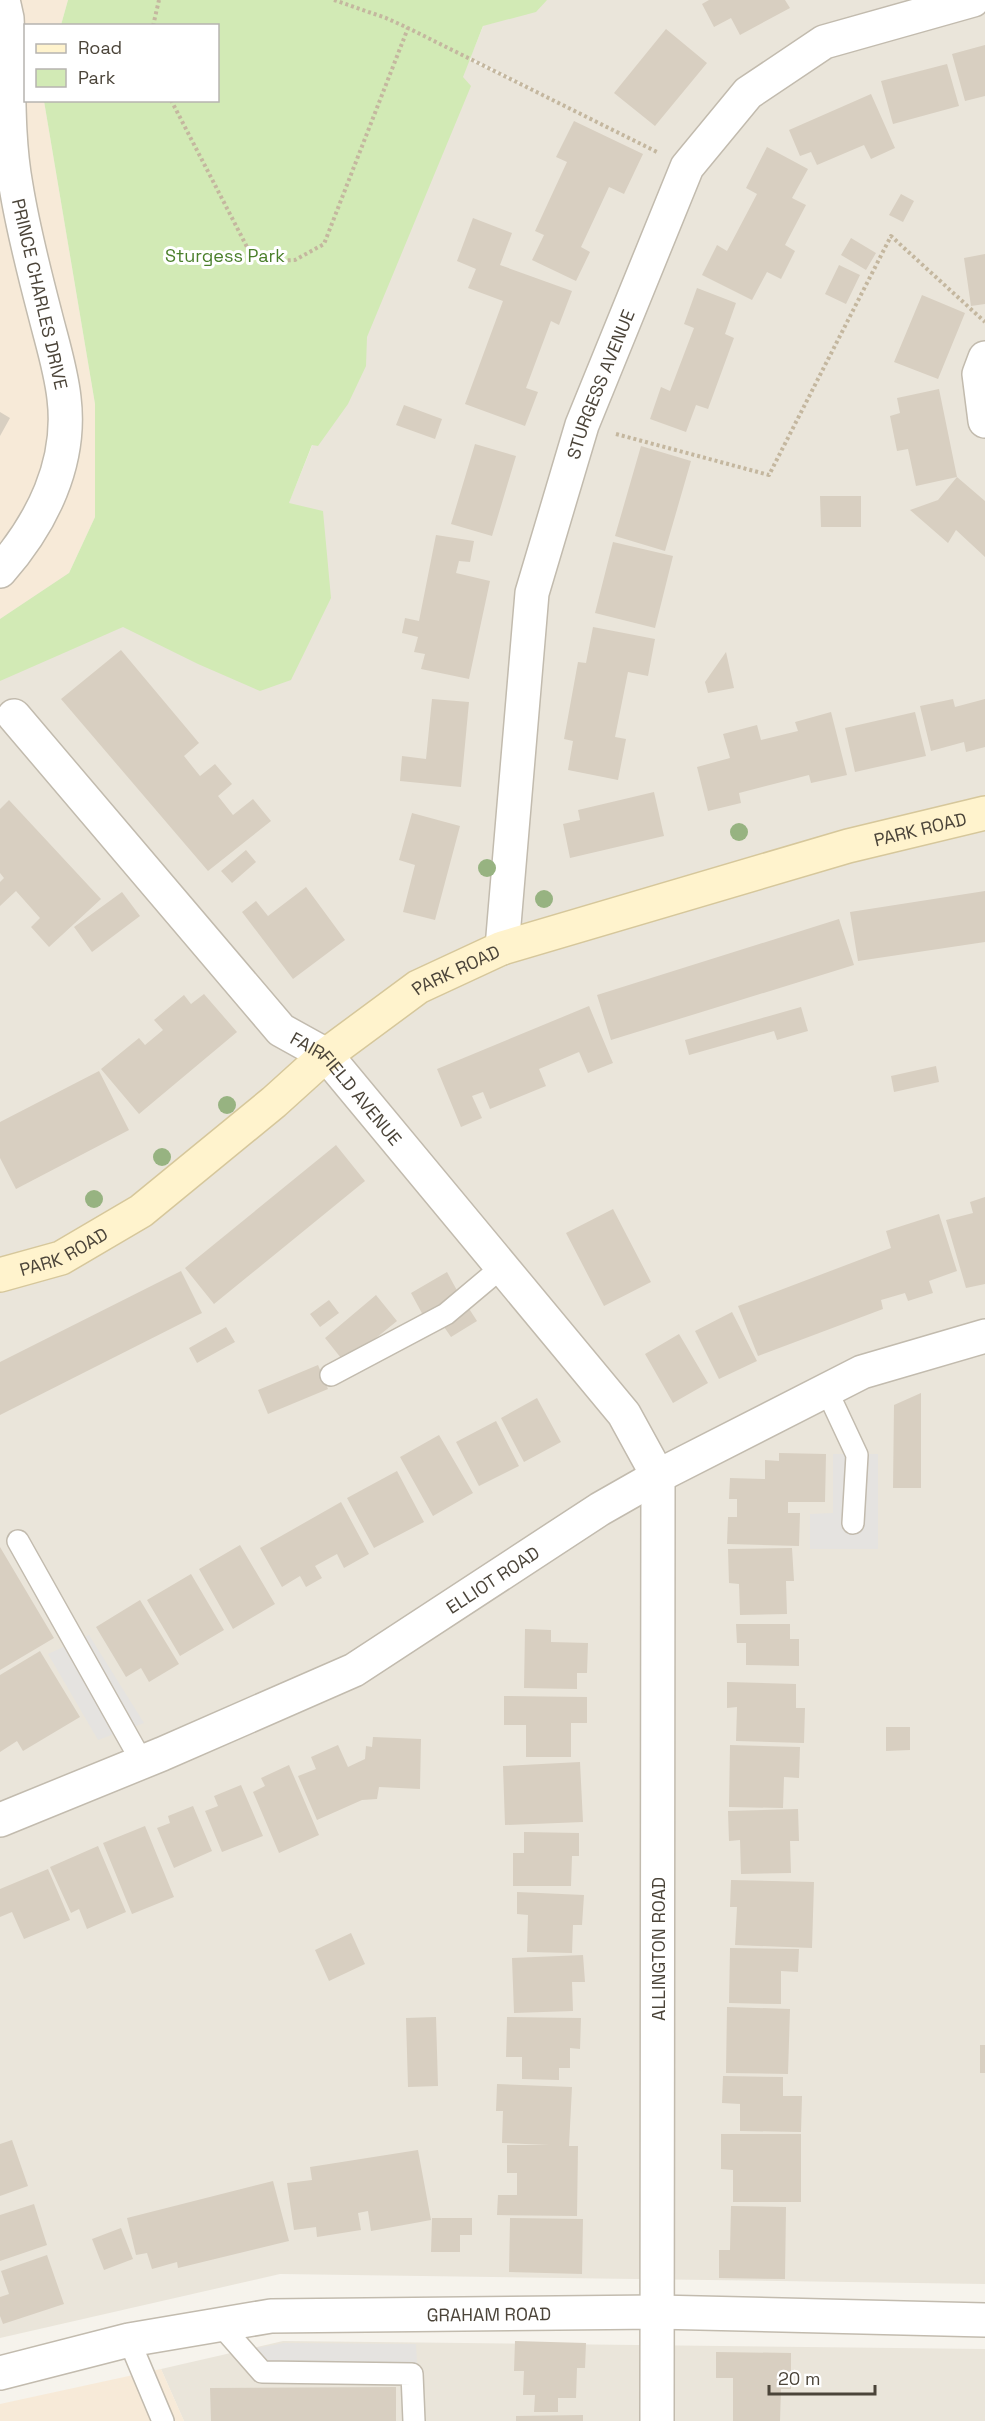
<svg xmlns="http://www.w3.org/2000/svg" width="985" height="2421" font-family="'Space Grotesk',sans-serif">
<rect width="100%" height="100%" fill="#f6f3ec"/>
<path fill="#eae5da" d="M494,0H985V2284L280,2274L0,2338V619L69,573L244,613L469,60L561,103L470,58Z
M283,2341L985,2349V2421H184L161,2369Z"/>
<path fill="#f7ead8" d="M0,0H68L61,25L26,26V100L44,101L95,404V517L69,573L0,619Z
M161,2369L184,2421H0V2404Z"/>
<path fill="#d2eab5" d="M68,0H547L536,12L483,26L463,77L471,86L367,337L366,366L348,404L318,446L312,445L289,503L323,511L331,598L291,680L260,691L198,664L123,627L0,681V619L69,573L95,517V404L44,101L218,100V26L61,25Z"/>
<path fill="#e5e3e0" d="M833,1454H878V1549H810V1514L833,1513Z
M89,1635L144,1723L98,1740L48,1654Z
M284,2343L416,2344L418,2383L256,2379L234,2352Z"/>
<path fill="#d8cfc1" d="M709,0H785L790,8L740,35L731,18L714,27L702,4Z
M666,29L707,63L655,126L614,93Z
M985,45V96L965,101L952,54Z
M947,64L959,106L893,124L881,81Z
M871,94L895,148L871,159L864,145L817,165L811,152L800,156L789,130Z
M574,121L643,154L624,194L609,187L581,247L590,252L576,281L532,260L544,235L535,231L567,162L556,157Z
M767,147L808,169L792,198L806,205L785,245L795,251L781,279L767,272L752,300L702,275L717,245L727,251L757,194L746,188Z
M901,194L914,201L903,222L889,215Z
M473,218L512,233L500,265L572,291L559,325L551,321L526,388L538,392L525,426L465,404L503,301L468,288L476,269L457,261Z
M851,238L876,253L866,270L841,255Z
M985,254V304L971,306L964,258Z
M839,265L860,275L846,304L825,294Z
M697,288L736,303L725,334L734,338L708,409L696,405L686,432L650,419L661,387L670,391L694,328L684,324Z
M922,295L965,313L938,379L894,362Z
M939,389L957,477L985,501V557L956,530L948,543L910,510L938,500L957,477L916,486L908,449L897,451L890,416L900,413L897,398Z
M404,405L442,419L435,439L396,425Z
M0,412L10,418L0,436Z
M475,444L516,456L492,536L451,524Z
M641,446L691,461L665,551L615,536Z
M820,496H861V527H821Z
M436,535L474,541L470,562L459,561L456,573L490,581L469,679L421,669L425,654L414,652L418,637L402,633L405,618L419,621Z
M613,542L673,556L655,628L595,613Z
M593,627L655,639L648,676L628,672L615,737L626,739L618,780L568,770L573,741L564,739L578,662L586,663Z
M121,650L199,743L184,756L200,776L215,764L232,784L218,796L233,815L253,799L271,821L208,871L61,699Z
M726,652L734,688L708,693L705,682Z
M432,699L469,702L461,787L400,781L402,756L426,759Z
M953,699L955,707L985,699V747L966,752L964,742L931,751L920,706Z
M831,712L847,775L811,783L809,775L739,793L741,803L708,811L697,767L730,758L723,734L757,725L761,740L798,731L795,722Z
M915,712L926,756L855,772L845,728Z
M654,792L664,836L570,858L563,824L580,820L578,810Z
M9,800L101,899L49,947L31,927L40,918L16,891L0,906V882L4,878L0,873V809Z
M412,813L460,826L435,920L403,912L415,865L399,860Z
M246,850L256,862L232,883L221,871Z
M306,887L345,940L293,979L242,912L256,901L268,916Z
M985,891V942L858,961L850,912Z
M122,892L140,916L92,952L74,927Z
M839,919L854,965L611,1040L597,995Z
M204,994L237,1032L139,1114L101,1069L139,1038L145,1045L163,1030L154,1020L184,995L191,1004Z
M589,1006L613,1063L588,1073L579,1052L539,1069L546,1086L490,1109L483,1092L472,1096L482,1118L461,1127L437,1069Z
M801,1007L808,1031L777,1040L774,1031L689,1055L685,1040Z
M936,1066L939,1082L894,1092L891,1076Z
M99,1071L129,1130L16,1189L0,1158V1122Z
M336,1145L365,1181L214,1304L185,1268Z
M985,1197V1284L966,1288L946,1220L973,1213L970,1202Z
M613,1209L651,1282L604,1306L566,1233Z
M939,1214L957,1271L929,1281L933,1293L908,1301L905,1293L881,1300L883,1309L758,1356L738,1306L891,1248L886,1231Z
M181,1271L202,1313L0,1415V1362Z
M447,1272L460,1296L424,1317L411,1293Z
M376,1295L397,1321L345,1363L325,1338Z
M329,1300L339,1313L320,1327L310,1314Z
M468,1307L477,1321L451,1337L442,1324Z
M732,1312L757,1361L719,1379L695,1331Z
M226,1327L235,1342L197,1363L189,1348Z
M679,1334L708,1383L673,1403L645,1354Z
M318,1365L328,1389L268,1414L258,1390Z
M921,1393V1488H893L894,1405Z
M537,1398L561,1442L524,1462L501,1418Z
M496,1421L519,1466L479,1486L456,1442Z
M439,1435L473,1493L433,1516L400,1457Z
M779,1453L826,1454L825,1502H788V1513H800L799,1546L727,1544L728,1517H737V1499H729L730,1478L765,1479V1460L779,1461Z
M397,1471L424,1522L374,1548L347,1498Z
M341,1502L369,1554L344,1568L337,1554L315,1566L322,1578L306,1587L300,1576L282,1587L260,1548Z
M240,1545L275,1604L233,1629L199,1569Z
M0,1547L54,1638L0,1670Z
M792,1548L794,1581H786L787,1614L740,1615L739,1584L729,1583L728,1549Z
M191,1574L224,1630L180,1656L147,1600Z
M140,1600L179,1664L149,1682L141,1668L126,1677L96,1627Z
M736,1624H790V1639H799V1666L746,1665V1643H737Z
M525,1629L551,1630V1642L588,1643L587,1673H577V1689L524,1688Z
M40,1651L80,1717L23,1751L17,1741L0,1752V1675Z
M727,1682L796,1684V1708H805L804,1743L736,1741L737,1707L727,1708Z
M504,1696L587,1697V1723H571V1757H526V1725H504Z
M886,1727H910V1750L886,1751Z
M373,1737L421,1739L420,1789L379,1787L377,1799L362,1800L317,1820L298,1776L316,1769L311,1757L338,1745L348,1767L365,1759L366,1746L372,1747Z
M730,1745L800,1747L799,1778L784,1777L783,1808L729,1807Z
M580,1762L583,1822L505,1825L503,1766Z
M289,1765L319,1835L279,1853L253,1792L265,1786L261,1778Z
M241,1785L263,1836L222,1852L205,1811L218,1806L214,1796Z
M193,1806L212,1851L174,1868L157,1828L170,1823L168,1816Z
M798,1809L799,1841H790L791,1873L741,1874L740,1840L729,1841L728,1811Z
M145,1826L174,1897L132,1914L103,1843Z
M524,1832L579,1833V1856H572L571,1886H513V1853H524Z
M98,1846L126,1912L87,1929L79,1909L71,1913L50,1867Z
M48,1869L70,1920L24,1939L12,1912L0,1917V1889Z
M731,1880L814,1882L812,1948L735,1945L737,1907H730Z
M517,1892L584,1895L582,1925H573L572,1953L527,1952L528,1915L517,1914Z
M351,1933L365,1964L329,1981L315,1950Z
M730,1948L799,1949L798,1972L781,1971V2004L729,2003Z
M583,1955L585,1982H572L573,2011L514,2013L512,1958Z
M727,2007L790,2009L788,2074L726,2073Z
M436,2017L438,2086L408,2087L406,2018Z
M507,2017L581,2018L580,2049L570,2048V2068H559V2080L522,2079V2057H506Z
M980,2045H985V2073H980Z
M723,2076L783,2077V2096H802L801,2132L740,2131V2104L722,2103Z
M497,2084L572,2087L569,2146H578L577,2216L497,2215L498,2195H517V2173H507V2145H549L502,2143L503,2111H496Z
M721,2134H801V2202H733V2170L721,2169Z
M12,2140L28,2186L0,2196V2144Z
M418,2150L431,2220L371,2231L368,2211L358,2213L361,2230L317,2237L316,2227L294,2230L287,2183L312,2180L310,2167Z
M273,2181L289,2241L178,2268L177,2262L152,2269L147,2253L136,2255L127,2218Z
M34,2204L47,2245L0,2261V2215Z
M731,2206L786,2207L785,2279L719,2278V2250H730Z
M432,2218H472V2235H460V2252H431Z
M510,2218L583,2219L582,2274L509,2272Z
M121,2228L133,2259L104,2270L92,2239Z
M47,2255L64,2304L3,2324L0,2316V2297L9,2294L1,2271Z
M515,2341L586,2343L585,2368H577L576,2398H558V2412H534L535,2395H523L524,2371H514Z
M716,2352L791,2353V2389H781L780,2421H733V2378H716Z
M396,2387V2421H211L210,2388Z
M583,2415V2421H516V2416Z"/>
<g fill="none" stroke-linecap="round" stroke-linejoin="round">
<defs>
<path id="lane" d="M331,1375L446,1314L502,1267
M827,1391L857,1455L853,1523
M18,1541L142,1762
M219,2323L262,2372L412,2374L414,2421
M129,2340L163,2421"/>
<g id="street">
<path d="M985,358L979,374L985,421"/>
<path d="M0,571C42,523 72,463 64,398C61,370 52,342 45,314C34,272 23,229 16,186C6,131 10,74 7,18L3,0"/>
<path id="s1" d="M14,716L281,1030L326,1055L624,1414L658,1476L657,2421"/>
<path id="s2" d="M502,948L532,593L582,425L687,167L748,93L824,42L973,0"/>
<path id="s3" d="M0,1820L162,1754L354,1670L600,1509L658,1476L862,1372L985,1336"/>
<path id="s4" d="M0,2373L129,2340L271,2316L657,2312L985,2320"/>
</g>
<g id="secondary">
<path id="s5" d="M0,1275L61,1258L141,1211L274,1102L326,1055L418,987L502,948L848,846L985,813"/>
</g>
</defs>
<use href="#lane" stroke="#c2bbae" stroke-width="24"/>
<use href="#street" stroke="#c2bbae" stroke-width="36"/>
<use href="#secondary" stroke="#d6c79b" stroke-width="36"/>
<path stroke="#c4b79f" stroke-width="4" stroke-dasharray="3 3" stroke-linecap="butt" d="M334,0L386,18L408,28L657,152
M153,26L159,0
M171,100L247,247L271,261L295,260L324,244L408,28
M616,434L769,475L891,236L985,322"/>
<use href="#lane" stroke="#fff" stroke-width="21"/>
<use href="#street" stroke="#fff" stroke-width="33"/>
<use href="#secondary" stroke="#fff3cd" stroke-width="33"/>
</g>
<g fill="#97b381">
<circle cx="739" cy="832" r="9"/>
<circle cx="487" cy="868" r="9"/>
<circle cx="544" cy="899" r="9"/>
<circle cx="227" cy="1105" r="9"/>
<circle cx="162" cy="1157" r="9"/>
<circle cx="94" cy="1199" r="9"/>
</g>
<g text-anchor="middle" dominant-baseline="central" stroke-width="6" stroke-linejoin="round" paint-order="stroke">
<g font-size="18" fill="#4a7f2a" stroke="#fff">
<text x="225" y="255">Sturgess Park</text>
</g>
<g font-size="18" fill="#4b4439" stroke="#fff">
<text transform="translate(40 294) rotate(77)">PRINCE CHARLES DRIVE</text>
<text stroke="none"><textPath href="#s2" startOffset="576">STURGESS AVENUE</textPath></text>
<text stroke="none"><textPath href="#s5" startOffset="1040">PARK ROAD</textPath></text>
<text stroke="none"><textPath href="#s5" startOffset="554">PARK ROAD</textPath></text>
<text stroke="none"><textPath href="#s1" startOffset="501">FAIRFIELD AVENUE</textPath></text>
<text stroke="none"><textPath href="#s5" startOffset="68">PARK ROAD</textPath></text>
<text stroke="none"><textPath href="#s3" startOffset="550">ELLIOT ROAD</textPath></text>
<text transform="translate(658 1949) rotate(-90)">ALLINGTON ROAD</text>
<text stroke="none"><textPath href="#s4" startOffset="495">GRAHAM ROAD</textPath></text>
</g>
</g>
<rect x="24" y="24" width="195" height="78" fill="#ffffff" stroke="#b7b4b0" stroke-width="1.5"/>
<rect x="36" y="44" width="30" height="9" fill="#fff3cd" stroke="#b7b4b0" stroke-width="1.5"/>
<text x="78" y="54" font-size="18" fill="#4b4439">Road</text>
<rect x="36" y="69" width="30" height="18" fill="#d2eab5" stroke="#b7b4b0" stroke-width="1.5"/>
<text x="78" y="84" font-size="18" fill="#4b4439">Park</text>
<path d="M769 2385v9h106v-9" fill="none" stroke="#4b4439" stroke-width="3"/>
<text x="778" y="2385" font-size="18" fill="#4b4439" stroke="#ffffff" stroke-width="4.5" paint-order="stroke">20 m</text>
</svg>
